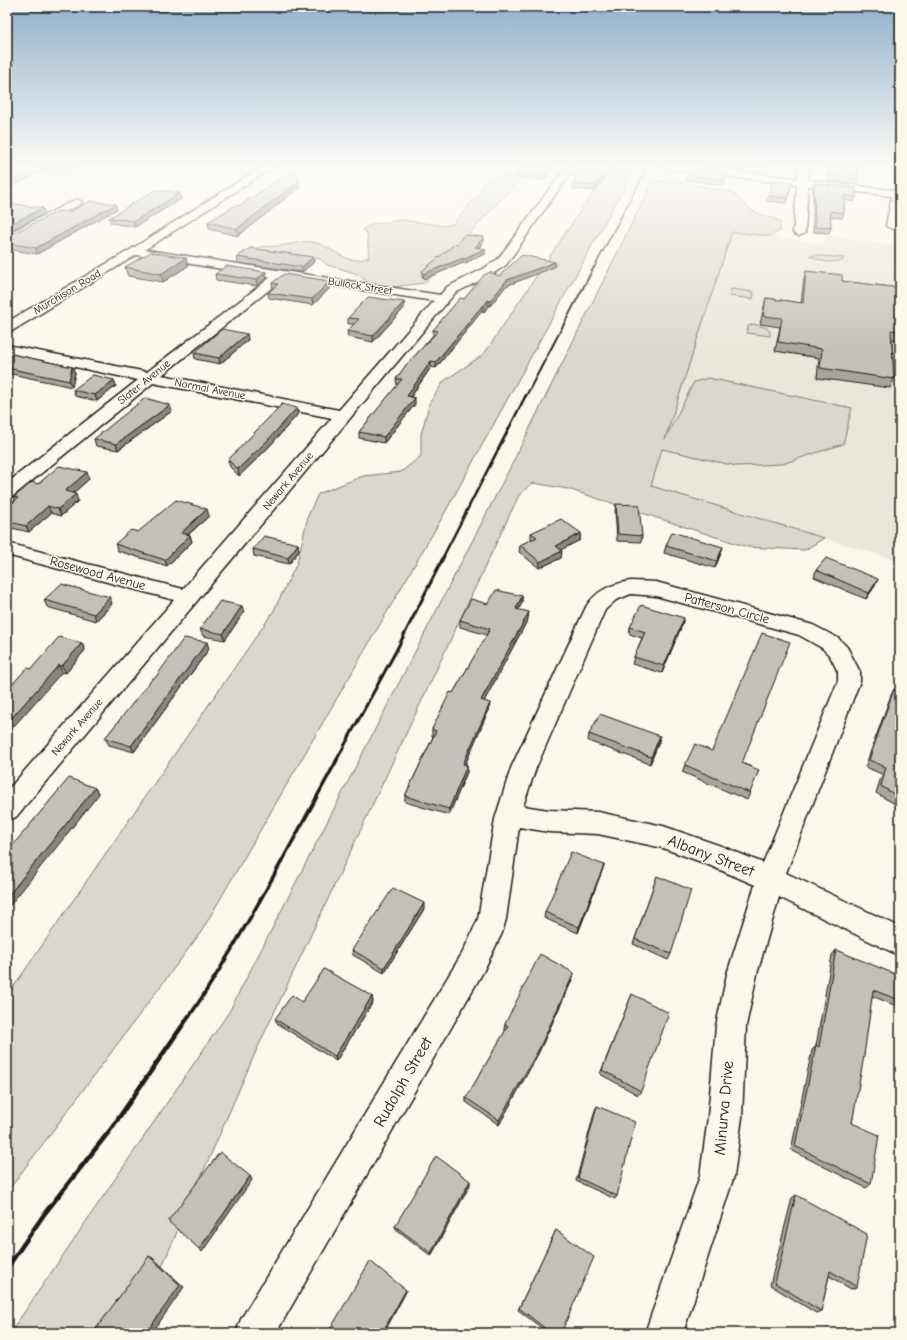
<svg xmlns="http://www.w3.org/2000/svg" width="907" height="1340" font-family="'Comic Neue',sans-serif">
<rect width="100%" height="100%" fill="#fbf7ec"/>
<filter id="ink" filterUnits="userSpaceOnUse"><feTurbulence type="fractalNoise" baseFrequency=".025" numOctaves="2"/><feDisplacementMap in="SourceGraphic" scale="8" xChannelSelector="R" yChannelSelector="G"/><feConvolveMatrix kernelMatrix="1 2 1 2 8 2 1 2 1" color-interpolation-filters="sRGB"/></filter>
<g filter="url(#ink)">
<path fill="#eae6dc" d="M732,231L824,244L828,236L900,246V561L650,486Z"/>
<path fill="#dad7ce" stroke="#7b7a75" d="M628,170L631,175L443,516L201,932L7,1192V996L273,612L297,563L308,516L318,494L363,476L401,472L421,456V434L430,402L444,381L484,354L606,173Z
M519,174L520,178L425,283L392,287L370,284L355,273L327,265L320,259L262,251L256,248C263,245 269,247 277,246C288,246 301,240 313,242C334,246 346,268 369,257L367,234L363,229L373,224L402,220L445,226L453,224L481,191L482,185L490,178Z
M659,181H675L732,192L752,211L780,221V231L770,236L732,232L665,439L694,382L708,378L852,408L843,444L782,464L736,466L662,449L651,486L824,538L805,550L747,547L568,489L533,483L519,495L256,1051L133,1333H10L229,1012L509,470L651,185Z
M814,255L844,258L842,261L826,262L809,256Z
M731,289L754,292L753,299L729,296Z
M754,324L767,328L770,332V336L747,333L748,326Z"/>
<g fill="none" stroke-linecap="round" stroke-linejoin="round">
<defs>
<path id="minor" d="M571,166H582L566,179L506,265L491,275L455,293L16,817L7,820V791L174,600L7,555V543L183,589L332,418L153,383L13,496L7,497V483L138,380L7,353V345L147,372L271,277L130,254L128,252L134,248L440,295L447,287L483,269L498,259L560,175ZM284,278L434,301L339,410L162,375Z
M799,166H809L805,233L799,236L793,233Z
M897,191L900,192L898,226L892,229L886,226L892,194Z
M77,199L82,202L81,204L7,241V234Z
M631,581L656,582L813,625L838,638L847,647L860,672V681L786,873L900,927V956L779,897L757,974L746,1026L742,1117L734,1176L683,1333H645L700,1176L708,1117L716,1026L727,974L755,885L704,863L663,848L598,834L549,832L519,827L506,919L502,933L483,972L276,1333H236L241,1319L463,952L478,919L495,819L511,768L586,607C596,590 612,584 631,581ZM631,594L656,596L799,635L822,648L830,656L838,672V681L763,863L721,846L663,826L598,812L549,810L523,806L536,768L605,610L616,600Z"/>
<path id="tertiary" d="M661,166H692L900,191V197L666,169Z"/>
<path id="primary" d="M263,166H275L138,254L12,331L7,332V322L130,250Z"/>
</defs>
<use href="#minor" stroke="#1c1c1c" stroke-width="3"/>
<use href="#tertiary" stroke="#1c1c1c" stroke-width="3"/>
<use href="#primary" stroke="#1c1c1c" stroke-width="3"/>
<use href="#minor" fill="#fbf7ec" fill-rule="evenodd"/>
<use href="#tertiary" fill="#fbf7ec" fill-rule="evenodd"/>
<use href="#primary" fill="#fbf7ec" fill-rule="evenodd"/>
<path stroke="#1c1c1c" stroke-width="1.5" d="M594,268L648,166"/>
<path stroke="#1c1c1c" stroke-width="2" d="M526,396L594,267"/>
<path stroke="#1c1c1c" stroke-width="2.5" d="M443,557L526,395"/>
<path stroke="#1c1c1c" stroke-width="3" d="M336,761L396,651L444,556"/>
<path stroke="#1c1c1c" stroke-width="3.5" d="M189,1017C244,935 289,847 337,760"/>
<path stroke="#1c1c1c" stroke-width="4.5" d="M7,1268L45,1213L111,1129L189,1016"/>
</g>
<path fill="#a8a59e" stroke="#1c1c1c" d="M20,166H80L70,172L44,170L7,189V172Z
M555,166L543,180L516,177V172Z
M579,166H616L613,170H610L595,191L573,189V184Z
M705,166H767L766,173Z
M837,166H858L857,179L855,184L828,181V172L830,167L837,168Z
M686,175L726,178L723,185L685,180Z
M792,182L787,203L767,201L768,196Z
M814,183L829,186L856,197L854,202L844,200V213L842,218L830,217L831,228L829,233L813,232V188Z
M300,187L238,236L209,229L208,222L239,206Z
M180,193L181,199L135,227L111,223L109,218Z
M117,209L37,254L7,249V236L70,212Z
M483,242L479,248L485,249V254L469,261L466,264L463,263L424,279L422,276V271L457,244Z
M237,257H313L314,262L302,272L238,263Z
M555,262L554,267L506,286L490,306H488L484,312L482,311L436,368L431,367L411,397L415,404L384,443L359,438V432L398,385H397L396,379L433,335V330L464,299L499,276Z
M188,266L163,282L128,276L125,267Z
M806,271L842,281L900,288V340L892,339L894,379L890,388L817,378L819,358L775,351L780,327L760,324L766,298L801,303L804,279Z
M266,272L267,278L257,286L216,280L215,274Z
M330,281L331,287L313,305L269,298L268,293L273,288L272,283Z
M404,302V308L373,342L348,337L347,331L354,324H348V318Z
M247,334L248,340L220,364L195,359L194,353Z
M7,353L72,367L75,373L72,387L7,373Z
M114,380L116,386L97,401L75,396L73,390Z
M172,411L118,450L96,446L94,439Z
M298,414L268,448L239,476L230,467L228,460Z
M89,479L73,493L78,501L61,516L51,513L29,532L7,527V508L15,500L14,497L38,484Z
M616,504L642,536L641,542L617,541L615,511Z
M209,516L188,535H190L192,542L167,566L118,551L115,544L138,532Z
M531,533H581L580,540L560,550L561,558L539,568L519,552L520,545L531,540Z
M298,544L299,551L289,564L254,556L253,549Z
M666,546L721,553L715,568L664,553Z
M816,570L875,586L866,599L814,577Z
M522,596V603L518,610L528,619L484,701L489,709L465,764L467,765V772L449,815L405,802V796L433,737L432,736V729L487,635L460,627V620L488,604Z
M44,600L112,604L96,621L47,607Z
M244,612L225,640L203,636L200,629Z
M682,625L662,673L632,664L634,657L642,638L629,634L630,627Z
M82,643L85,650L66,673L62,672L31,669Z
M209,649L134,752L109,745L105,738L155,678Z
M894,689L900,691V807L876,793L882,774L865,767L891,695Z
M589,734L659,742L650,764L588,741Z
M742,763L750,793L747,800L682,772L685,765Z
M604,865L602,871L578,933L544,918L545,912Z
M657,876L671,954L668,960L633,944Z
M424,909L384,973L353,955L352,950Z
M836,950L899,1000L894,1005L872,996L852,1123L871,1184L866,1188L791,1150L812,1050L816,1046L832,955Z
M573,978L538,1054L499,1125L466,1102V1098L506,1030L504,1029L505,1024Z
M632,994L641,1091L638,1095L600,1074Z
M372,996L373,1002L336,1061L278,1024L275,1019L302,1002Z
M597,1106L617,1196L615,1199L576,1181L595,1110Z
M470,1185L431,1256L396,1229L395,1226Z
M796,1195L857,1287L851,1289L829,1276L821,1311L816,1313L770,1285L792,1198Z
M556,1230L561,1333H548L518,1310Z
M753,1331L756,1333H748V1332Z"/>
<path fill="#888681" stroke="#1c1c1c" d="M7,166H13L7,169Z
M41,166H43L44,170L7,189V183Z
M71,166H80L70,172L69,167Z
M551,166H555L543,180L544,175Z
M610,166H611L610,170L595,191L596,186Z
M614,166H616L613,170Z
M299,181L300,187L238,236L237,229Z
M180,193L181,199L135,227L134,221Z
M116,204L117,209L37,254L36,248Z
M43,208L45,214L7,232V226Z
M484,237L483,242L475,252V247Z
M485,249V254L469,261L466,264V259L469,256Z
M313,257L314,262L302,272V267Z
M186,258L188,266L163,282L161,274Z
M463,258V263L424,279L423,274Z
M555,262L554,267L506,286L490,306V301L507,280Z
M266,272L267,278L257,286L256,280Z
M330,281L331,287L313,305L312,299Z
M488,300V306L484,312V306Z
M404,302V308L373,342V336Z
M482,306V311L436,368V362Z
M247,334L248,340L220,364L219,358Z
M431,361V367L407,402V396Z
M72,367L75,373L72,387L69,381Z
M114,380L116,386L97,401L95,395Z
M415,398V404L384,443V437Z
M170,405L172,411L118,450L116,444Z
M297,408L298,414L268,448L239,476L238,469Z
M87,472L89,479L68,498L65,491Z
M76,494L78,501L61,516L58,509Z
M48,506L51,513L29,532L26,526Z
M207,509L209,516L183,539L181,533Z
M581,533L580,540L555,553L556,546Z
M190,535L192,542L167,566L165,560Z
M298,544L299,551L289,564L288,558Z
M723,547L721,553L715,568L717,561Z
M562,551L561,558L539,568L540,562Z
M878,579L875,586L866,599L869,593Z
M522,596V603L515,616L516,609Z
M110,597L112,604L96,621L94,614Z
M242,606L244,612L225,640L223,634Z
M529,612L528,619L481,707V700Z
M684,618L682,625L662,673L664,666Z
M207,642L209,649L134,752L131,746Z
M82,643L85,650L66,673L62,666Z
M59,665L62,672L7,734V723Z
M490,703L489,709L463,770V764Z
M660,736L659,742L650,764L651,757Z
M467,765V772L449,815V809Z
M95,788L99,794L7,909V897Z
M604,865L602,871L578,933L579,927Z
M424,903V909L384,973V968Z
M574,973L573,978L538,1054L499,1125V1120Z
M372,996L373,1002L336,1061L335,1056Z
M250,1176L252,1180L202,1252L199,1249Z
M470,1181V1185L431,1256V1253Z
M149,1256L154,1259L184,1287L152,1333H146Z
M406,1290V1292L384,1333H382Z"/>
<path fill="#c3c0b8" stroke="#1c1c1c" d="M20,166H41L7,183V172Z
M51,166H71L69,167Z
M521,166H551L544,175L516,172Z
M579,166H610L596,186L573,184Z
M745,166H767V169Z
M838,166H858L857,179L829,176L830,167L837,168Z
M689,168L728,173L725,180L686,175Z
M292,171L299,181L237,229L208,222L236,205L239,206Z
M773,180L792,182L788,198L768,196Z
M814,183L829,185V187V185L856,188V197L844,195V213L830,211L831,228L815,227Z
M155,190L180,193L134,221L109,218Z
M90,201L116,204L36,248L7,243V236L59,211L70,212Z
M14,204L43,208L7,226V208Z
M464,235L484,237L475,247L485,249L469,256L466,259L463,258L423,274L422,271L455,244H457Z
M250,248L313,257L302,267L237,257Z
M151,252L186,258L161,274L125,267Z
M522,255L555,262L507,280L490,301L488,300L484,306H482L436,362L431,361L407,396L415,398L384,437L359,432L402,379H396L406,365L438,331L433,330L460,298L464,299L484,275L490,272L499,276Z
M226,266L266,272L256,280L215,274Z
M806,271L842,275V281L900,288V331L891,330L894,379L820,368L822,349L778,342L782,318L763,316L766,298L803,303Z
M284,274L330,281L312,299L268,293L278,284L272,283Z
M368,297L404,302L373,336L347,331L359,319L348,318Z
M222,329L247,334L219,358L194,353Z
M7,353L72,367L69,381L7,368Z
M93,375L114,380L95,395L73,390Z
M145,398L170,405L116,444L94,439L115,422Z
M282,404L297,408L267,441L238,469L228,460Z
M59,466L87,472L65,491L76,494L58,509L48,506L26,526L7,521V508L18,498L14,497L32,482L38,484Z
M176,500L207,509L181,533L190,535L165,560L115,544L131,530L138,532Z
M616,504L639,505L642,536L618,534Z
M561,519L581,533L556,546L562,551L540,562L520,545L537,537L531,533Z
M672,532L723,547L717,561L666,546Z
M264,536L298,544L288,558L253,549Z
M826,558L878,579L869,593L816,570Z
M61,584L110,597L94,614L44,600Z
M496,590L522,596L516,609L529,612L481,700L490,703L463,764L467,765L449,809L405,796L436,731L432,729L450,692L453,693L490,629L460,620L471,599L488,604Z
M220,601L242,606L223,634L200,629Z
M641,605L684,618L664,666L634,657L645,632L630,627Z
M762,633L790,642L742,763L759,770L750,793L685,765L695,744L712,751Z
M59,637L82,643L62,666L59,665L7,723V690L27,668L31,669Z
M184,638L207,642L131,746L105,738L153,678H155Z
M894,689L900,691V798L881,786L886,767L869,760Z
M600,714L660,736L651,757L589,734Z
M69,778L95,788L7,897V852Z
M571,852L604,865L579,927L545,912Z
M657,876L691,890L671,954L635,939Z
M393,888L424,903L384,968L352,950Z
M836,950L900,976V993L899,1000L873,990L864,1056L852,1123L879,1135L871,1184L795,1146L816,1045L819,1047Z
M540,954L574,973L539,1049L499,1120L466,1098L508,1026L505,1024Z
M324,969L372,996L335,1056L275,1019L292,995L302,1002Z
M632,994L669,1013L641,1091L602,1070Z
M597,1106L635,1122L617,1196L578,1178Z
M220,1152L250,1176L199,1249L168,1221Z
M436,1156L470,1181L431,1253L395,1226Z
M796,1195L867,1234L857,1287L830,1271L821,1311L775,1283Z
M556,1230L594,1257L561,1333H551L519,1308Z
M149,1256L180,1285L146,1333H93Z
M370,1261L406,1290L382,1333H328Z
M753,1331L756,1333H752Z"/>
</g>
<linearGradient id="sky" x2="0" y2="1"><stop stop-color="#91b1cd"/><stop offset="0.47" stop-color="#fdfbf6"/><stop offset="1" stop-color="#fdfbf6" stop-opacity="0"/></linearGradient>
<rect width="907" height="354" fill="url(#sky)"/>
<g text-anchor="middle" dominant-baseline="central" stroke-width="3" stroke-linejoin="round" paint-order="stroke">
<g font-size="11" fill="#1c1c1c" stroke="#fbf7ec">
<text transform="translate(360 286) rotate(9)">Bullock Street</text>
<text transform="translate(67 292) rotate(-31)">Murchison Road</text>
<text transform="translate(144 382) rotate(-39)">Slater Avenue</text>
<text transform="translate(210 389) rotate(11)">Normal Avenue</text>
<text transform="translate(288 481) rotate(-50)">Newark Avenue</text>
<text transform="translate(77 727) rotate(-49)">Newark Avenue</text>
</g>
<g font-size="13" fill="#1c1c1c" stroke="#fbf7ec">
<text transform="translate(98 573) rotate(15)">Rosewood Avenue</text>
<text transform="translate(727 608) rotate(15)">Patterson Circle</text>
</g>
<g font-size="16" fill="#1c1c1c" stroke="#fbf7ec">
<text transform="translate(711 856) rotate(21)">Albany Street</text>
<text transform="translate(403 1082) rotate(-60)">Rudolph Street</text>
<text transform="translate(724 1108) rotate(-85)">Minurva Drive</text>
</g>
</g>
<rect width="907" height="1340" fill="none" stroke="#fbf7ec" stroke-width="24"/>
<rect x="12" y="12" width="883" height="1316" fill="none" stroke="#1c1c1c" stroke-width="1.5" filter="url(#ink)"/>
</svg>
